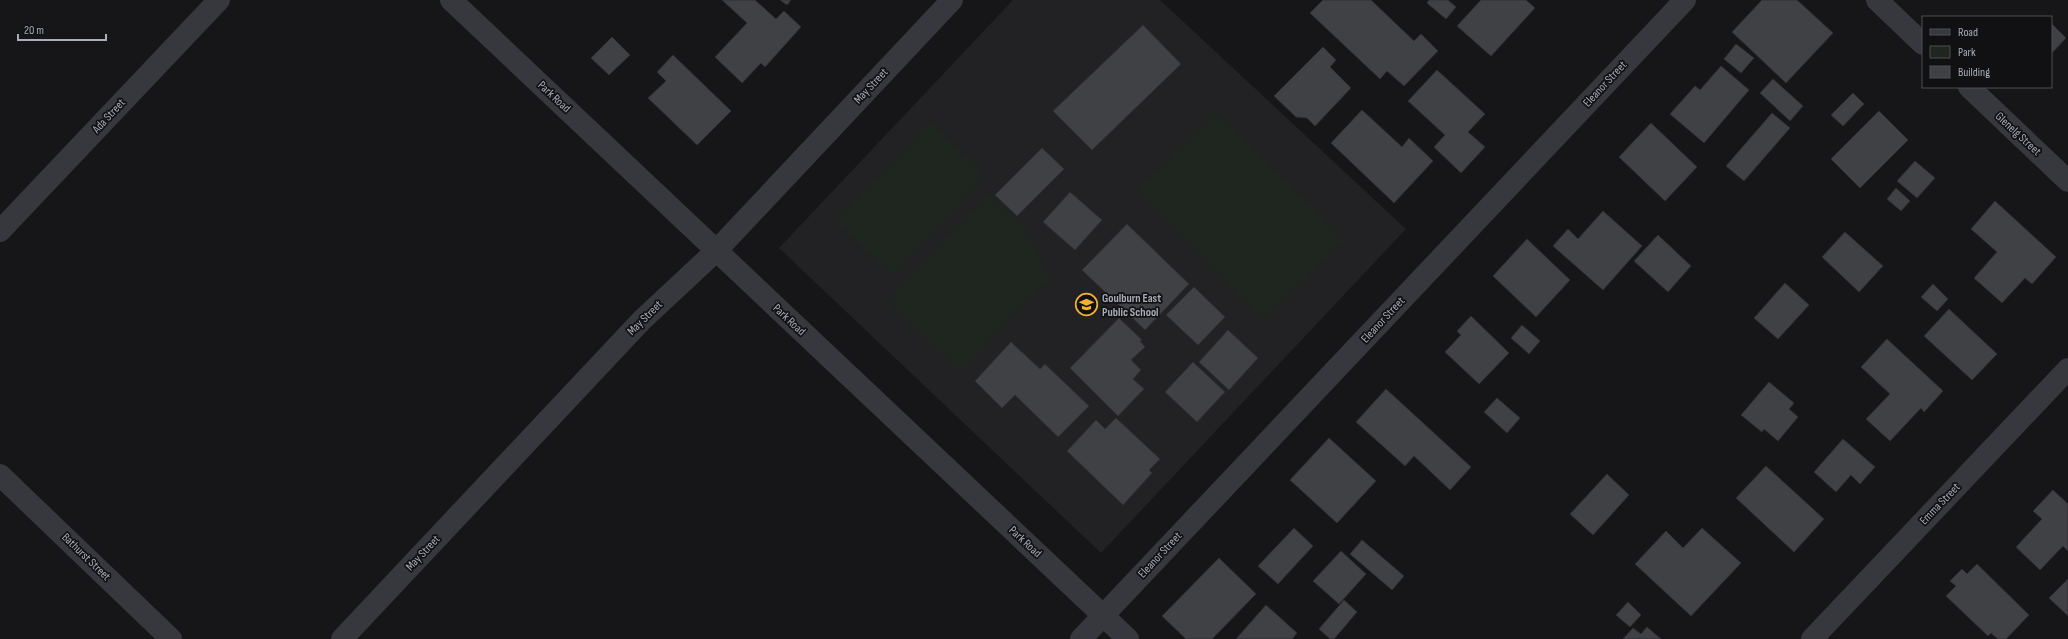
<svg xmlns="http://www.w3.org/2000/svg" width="2068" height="639" font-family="'Sofia Sans Condensed',sans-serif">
<rect width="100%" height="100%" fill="#161618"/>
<path fill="#222225" d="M1013,0H1160L1406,229L1101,553L779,248Z"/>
<path fill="#1e261f" d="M1218,111L1344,241L1263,320L1137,190Z
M930,121L987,176L892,276L835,221Z
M989,194L1030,233L1050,279L961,373L886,302Z"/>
<path fill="#404145" stroke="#303034" d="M722,0H755L776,19L784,11L801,27L765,67L761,63L742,83L715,57L747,23Z
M780,0H791L787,5Z
M1323,0H1371L1414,41L1421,34L1438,51L1404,86L1387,71L1380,79L1310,13Z
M1429,0H1448L1456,7L1446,19L1427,3Z
M1481,0H1526L1535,8L1491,56L1457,26Z
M1762,0H1797L1833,33L1786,83L1732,32Z
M2051,23L2066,38L2051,54Z
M1143,25L1181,64L1092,150L1053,111Z
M612,37L630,55L609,75L591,58Z
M1736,44L1754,58L1741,73L1724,59Z
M1323,47L1336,60L1330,67L1351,88L1315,126L1307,118L1296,117L1274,96Z
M673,55L731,111L697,145L648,98L666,81L657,72Z
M1721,66L1749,90L1704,143L1670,114L1695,86L1700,90Z
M1437,70L1485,114L1468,132L1485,147L1461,173L1434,147L1445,135L1408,101Z
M1773,79L1803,106L1790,121L1760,93Z
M1853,93L1864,104L1843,126L1831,115Z
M1362,110L1402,147L1409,138L1433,161L1394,203L1331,143Z
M1879,111L1908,140L1860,188L1831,159Z
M1772,113L1790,128L1744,181L1726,166Z
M1651,123L1697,167L1665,201L1619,157Z
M1042,148L1064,169L1017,216L995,195Z
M1915,161L1935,178L1917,198L1897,181Z
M1896,188L1910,201L1901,211L1887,199Z
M1070,192L1102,220L1075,250L1043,222Z
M1995,201L2056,257L2032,284L2025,278L2002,303L1974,278L1997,252L1971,229Z
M1603,211L1642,246L1603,290L1553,246L1568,229L1578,239Z
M1127,224L1189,284L1145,330L1082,270Z
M1845,232L1883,266L1859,292L1822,257Z
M1658,235L1691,266L1668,292L1634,261Z
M1527,239L1570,280L1536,317L1493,276Z
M1785,283L1809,305L1778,339L1754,318Z
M1933,284L1948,299L1937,311L1921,297Z
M1194,287L1225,317L1198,345L1166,315Z
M1949,309L1997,354L1972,380L1924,336Z
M1471,316L1509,353L1479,384L1445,352L1461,335L1457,331Z
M1119,318L1142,340L1140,341L1145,347L1131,360L1141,370L1133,379L1144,389L1118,416L1070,368Z
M1522,325L1540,341L1529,354L1511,338Z
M1228,330L1258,358L1229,390L1199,362Z
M1887,339L1943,391L1924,412L1921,408L1890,441L1866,419L1890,394L1861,367Z
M1011,342L1040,369L1045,364L1089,406L1058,437L1015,395L1002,408L975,381Z
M1193,362L1225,392L1197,422L1165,392Z
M1769,382L1794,403L1789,409L1798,417L1778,441L1764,429L1762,432L1741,415Z
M1386,389L1471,467L1450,490L1414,456L1405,466L1356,422Z
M1497,398L1520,418L1507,433L1484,412Z
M1116,418L1160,459L1149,470L1152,473L1123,505L1067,451L1096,420L1105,429Z
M1329,438L1376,481L1337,523L1290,480Z
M1843,439L1875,467L1860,484L1851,475L1836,492L1814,472Z
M1766,466L1824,519L1794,552L1736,498Z
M1607,474L1629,495L1593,535L1570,514Z
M2053,490L2068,504V551L2063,546L2040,570L2016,547L2042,519L2033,511Z
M1294,528L1313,546L1278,584L1258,566Z
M1702,528L1741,563L1691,616L1635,564L1666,531L1683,548Z
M1362,540L1404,576L1392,590L1350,554Z
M1341,551L1366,574L1339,604L1313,581Z
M1219,558L1256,594L1212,639H1186L1162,616Z
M1977,564L2029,615L2006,639H1998L1991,633L1988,636L1946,596L1956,586L1950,581L1962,569L1967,574Z
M2068,579V616L2049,598Z
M1344,600L1357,612L1334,639H1330L1319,629Z
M1628,602L1641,615L1630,627L1616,615Z
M1266,605L1297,633L1292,639H1236Z
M1647,627L1661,639H1623L1633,628L1641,634Z"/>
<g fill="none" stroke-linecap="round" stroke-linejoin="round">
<path stroke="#37383d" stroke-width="22" d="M451,0L1128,639
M1877,0L1923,44
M1969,87L2068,181
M0,231L219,0
M0,475L171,639
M342,639L642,320L716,251L952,0
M1081,639L1685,0
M1812,639L2068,369"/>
</g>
<defs>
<symbol id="school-ring" viewBox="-11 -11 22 22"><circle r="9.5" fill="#111113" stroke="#f2b134" stroke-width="1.5"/><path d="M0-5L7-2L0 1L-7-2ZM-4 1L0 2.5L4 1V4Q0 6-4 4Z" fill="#f2b134"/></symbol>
</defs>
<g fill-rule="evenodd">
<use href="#school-ring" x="1074" y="292" width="25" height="25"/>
</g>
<g text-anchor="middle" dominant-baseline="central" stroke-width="3.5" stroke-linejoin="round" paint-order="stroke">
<g font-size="12" fill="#a8adb8" stroke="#111113">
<text transform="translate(1605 84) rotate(-47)">Eleanor Street</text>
<text transform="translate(871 86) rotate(-47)">May Street</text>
<text transform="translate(554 97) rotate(43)">Park Road</text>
<text transform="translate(109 116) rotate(-47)">Ada Street</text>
<text transform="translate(2018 134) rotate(43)">Glenelg Street</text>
<text transform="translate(645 318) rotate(-45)">May Street</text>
<text transform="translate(789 320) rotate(43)">Park Road</text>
<text transform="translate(1383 320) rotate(-47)">Eleanor Street</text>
<text transform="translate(1940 504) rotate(-46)">Emma Street</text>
<text transform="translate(1025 542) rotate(43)">Park Road</text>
<text transform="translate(423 553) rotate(-47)">May Street</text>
<text transform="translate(1160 555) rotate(-47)">Eleanor Street</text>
<text transform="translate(86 557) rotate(44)">Bathurst Street</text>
</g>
<g font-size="12" font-weight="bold" fill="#a8adb8" stroke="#111113" text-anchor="start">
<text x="1102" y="298">Goulburn East<tspan x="1102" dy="14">Public School</tspan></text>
</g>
</g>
<rect x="1922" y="16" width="130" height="72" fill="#111113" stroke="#4d4f55"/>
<rect x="1930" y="29" width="20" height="6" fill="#37383d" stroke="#4d4f55"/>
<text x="1958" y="36" font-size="12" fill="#a8adb8">Road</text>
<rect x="1930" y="46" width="20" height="12" fill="#1e261f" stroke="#4d4f55"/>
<text x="1958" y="56" font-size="12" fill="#a8adb8">Park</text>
<rect x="1930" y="66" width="20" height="12" fill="#404145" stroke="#4d4f55"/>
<text x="1958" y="76" font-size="12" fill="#a8adb8">Building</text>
<path d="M18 34v6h88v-6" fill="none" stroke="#a8adb8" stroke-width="2"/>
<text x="24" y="34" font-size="12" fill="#a8adb8" stroke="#111113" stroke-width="3" paint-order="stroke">20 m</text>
</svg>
